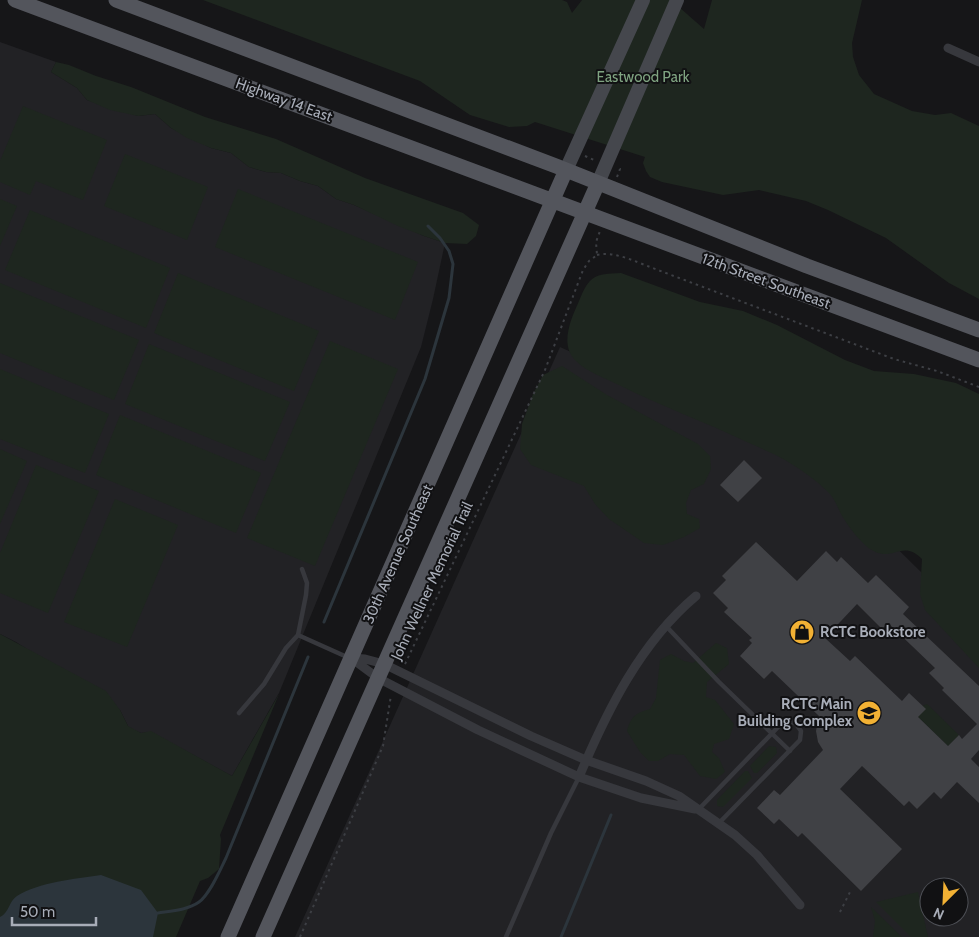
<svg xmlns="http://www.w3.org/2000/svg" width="979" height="937" font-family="Cabin,sans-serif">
<rect width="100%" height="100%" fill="#161618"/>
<path fill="#222225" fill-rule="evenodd" d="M0,42L56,62L51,72L77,88L87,100L138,116L155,114L171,128L211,148L231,153L249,167L266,172L281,173L300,181L318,186L336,199L354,205L424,236L445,243L433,299L421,347L279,693L232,776L151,732L141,733L129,728L120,710L16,642L0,634Z
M560,347L804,457L979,629V937H295ZM929,887H959V917H929Z"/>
<path fill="#1e261f" d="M203,0H562L567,2L572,13L582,0H671L704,29L712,0H862L852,43L853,57L859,75L874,94L912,111L935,115L951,113L979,126V299L949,283L886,238L828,210L806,201L759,190L723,195L662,182L650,177L646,171L643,163L645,157L535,122L527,126L509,127L470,115L420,81Z
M56,62L69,65L96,76L131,87L205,117L276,139L365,178L463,213L479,225L476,236L467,244L445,243L424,236L398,226L354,205L336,199L318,186L300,181L281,173L266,172L249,167L231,153L211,148L187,138L171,128L155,114L138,116L110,110L87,100L77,88L51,72Z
M23,106L107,140L83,200L36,181L30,195L0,182V161Z
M125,154L208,187L187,240L104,206Z
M238,189L418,262L395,320L215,247Z
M0,199L17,206L0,246Z
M30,210L170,268L146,328L5,270Z
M178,273L319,331L294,391L154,333Z
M621,273L700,302L743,311L777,325L845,360L874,371L914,374L956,383L979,394V668L925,610L920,594L922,559C902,538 893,564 870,549C859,541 848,526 841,514C838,508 835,500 830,494C818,481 800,469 785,460C773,453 760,448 747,442C705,422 661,406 619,385C605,378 587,372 576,361C559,345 571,319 579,301C590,275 594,274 621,273Z
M0,283L139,340L114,400L0,353Z
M330,341L398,369L315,566L247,538Z
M149,344L290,402L265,461L125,404Z
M562,366L607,395L698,444L710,456L711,469L704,484L691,490L686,503L687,514L699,519L700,528L684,537L663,545L644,543L609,519L595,504L584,486L531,465L520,449L522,424L533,394L543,375Z
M0,369L109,414L85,473L0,439Z
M120,415L261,473L236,533L96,475Z
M0,449L27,461L0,524Z
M36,465L99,491L48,613L0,593V553Z
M115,499L178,525L127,647L64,622Z
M0,634L106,691L120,710L128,726L141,733L151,731L232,776L279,694L220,835L221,839L219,869L208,878L200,881L176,937H0Z
M716,643L727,648L729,664L707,682L706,697L715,700L734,724L729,739L714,744L712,752L719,758L725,772L716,779L700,776L684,755L670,754L658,761H649L640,752L627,731C631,716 636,713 650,709L656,698L660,660L671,654L684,661L693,663Z
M927,704L959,735L948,746L918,717L922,706Z
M769,746L776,747L777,753L757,773H754L750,766Z
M745,771H748L752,778L723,807L717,806V800Z
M918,892L928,937H911L876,902Z
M871,907L902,937H873L875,921Z"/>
<path fill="#2c353c" d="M101,875L141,890L158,913L153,937H0V917C9,913 9,901 17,896C39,882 75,879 101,875Z"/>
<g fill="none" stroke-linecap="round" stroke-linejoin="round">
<path stroke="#2c353c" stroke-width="3" d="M324,622L425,379L449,298L453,264L449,251L440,238L428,226
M158,913C171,911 188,910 199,902C210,894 220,870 226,858L308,657
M561,937L611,815"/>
</g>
<path fill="#404145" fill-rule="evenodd" d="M744,460L762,478L738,502L720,485Z
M756,542L797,581L826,551L837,562L841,557L868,583L876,575L909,607L903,614L979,686V750L971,759L979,767V803L957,782L941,799L934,792L917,809L909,801L904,806L862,766L840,789L902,849L861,891L802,833L798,837L779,819L774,824L757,808L774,790L780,795L823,750L818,742L816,731L819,716L772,671L764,679L740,656L752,643L749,640L752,638L724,612L728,608L713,593L726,580L722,576ZM857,604L882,629L888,623L935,668L929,673L944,688L942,690L977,724L962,739L959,735L948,746L918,717L926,709L909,693L902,701L855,656L850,661L825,638Z"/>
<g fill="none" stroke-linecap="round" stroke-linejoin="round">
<path stroke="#3d3f44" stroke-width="2" stroke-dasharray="2.5 4" stroke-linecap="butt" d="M585,156L594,160
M617,177L620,169L618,168
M597,255C614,251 634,261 650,267L894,359L937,371L979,387
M405,664L545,370L583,270L589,261L597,255L596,242L600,231
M840,912L851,890
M300,937L383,746L391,695"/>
<path stroke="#37383d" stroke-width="4.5" d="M666,626L719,682L790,751
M298,635L347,657
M239,713L264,684L286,648L298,635L306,595L307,583L302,569
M698,810L780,725L790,721L796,724L801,731L800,740L719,823
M506,937L551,833L579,777"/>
<path stroke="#37383d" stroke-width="9" d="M948,48L979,62
M351,658L365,659L384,664L531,736L586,760L646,781L679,796L735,835L757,855L800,905
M351,658L378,678L478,730L579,777L641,798L695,809
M579,777C607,711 640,643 696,596"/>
<path stroke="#45474d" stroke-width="14" d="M566,170L643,0
M598,183L677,0"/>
<path stroke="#53555c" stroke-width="15" d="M15,0L979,360
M116,0L556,166L807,266L979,330
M228,937L566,170
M263,937L598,183"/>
</g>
<defs>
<symbol id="shop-disc" viewBox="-11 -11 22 22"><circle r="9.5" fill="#f2b134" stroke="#111113"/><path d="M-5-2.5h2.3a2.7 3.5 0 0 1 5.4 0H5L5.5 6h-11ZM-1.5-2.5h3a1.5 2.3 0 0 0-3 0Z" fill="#111"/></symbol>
<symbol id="university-disc" viewBox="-11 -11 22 22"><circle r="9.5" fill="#f2b134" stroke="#111113"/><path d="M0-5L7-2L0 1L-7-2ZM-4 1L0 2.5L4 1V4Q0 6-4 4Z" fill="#111"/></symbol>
</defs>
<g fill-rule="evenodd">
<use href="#shop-disc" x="788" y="618" width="28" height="28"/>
<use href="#university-disc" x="855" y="699" width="28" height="28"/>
</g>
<g text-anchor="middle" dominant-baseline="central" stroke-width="4" stroke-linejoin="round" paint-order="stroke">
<g font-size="15" fill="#7fa381" stroke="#111113">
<text x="643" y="77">Eastwood Park</text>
</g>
<g font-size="15" fill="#a8adb8" stroke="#111113">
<text transform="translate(284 100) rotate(20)">Highway 14 East</text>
<text transform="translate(766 281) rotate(20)">12th Street Southeast</text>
<text transform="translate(398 554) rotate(-66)">30th Avenue Southeast</text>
<text transform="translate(432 581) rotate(-65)">John Wellner Memorial Trail</text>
</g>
<g font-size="15" font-weight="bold" fill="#a8adb8" stroke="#111113" text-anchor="start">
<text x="820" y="632">RCTC Bookstore</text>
<text x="852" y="704" text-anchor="end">RCTC Main<tspan x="852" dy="17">Building Complex</tspan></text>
</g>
</g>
<g transform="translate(944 902) rotate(204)"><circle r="24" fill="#111113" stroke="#4d4f55"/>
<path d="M0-4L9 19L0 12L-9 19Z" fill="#f2b134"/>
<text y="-8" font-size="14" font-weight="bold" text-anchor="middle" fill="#a8adb8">N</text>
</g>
<path d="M12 917v8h84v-8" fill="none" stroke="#a8adb8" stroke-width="2.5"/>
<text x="20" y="917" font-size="15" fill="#a8adb8" stroke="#111113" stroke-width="4" paint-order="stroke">50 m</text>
</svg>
